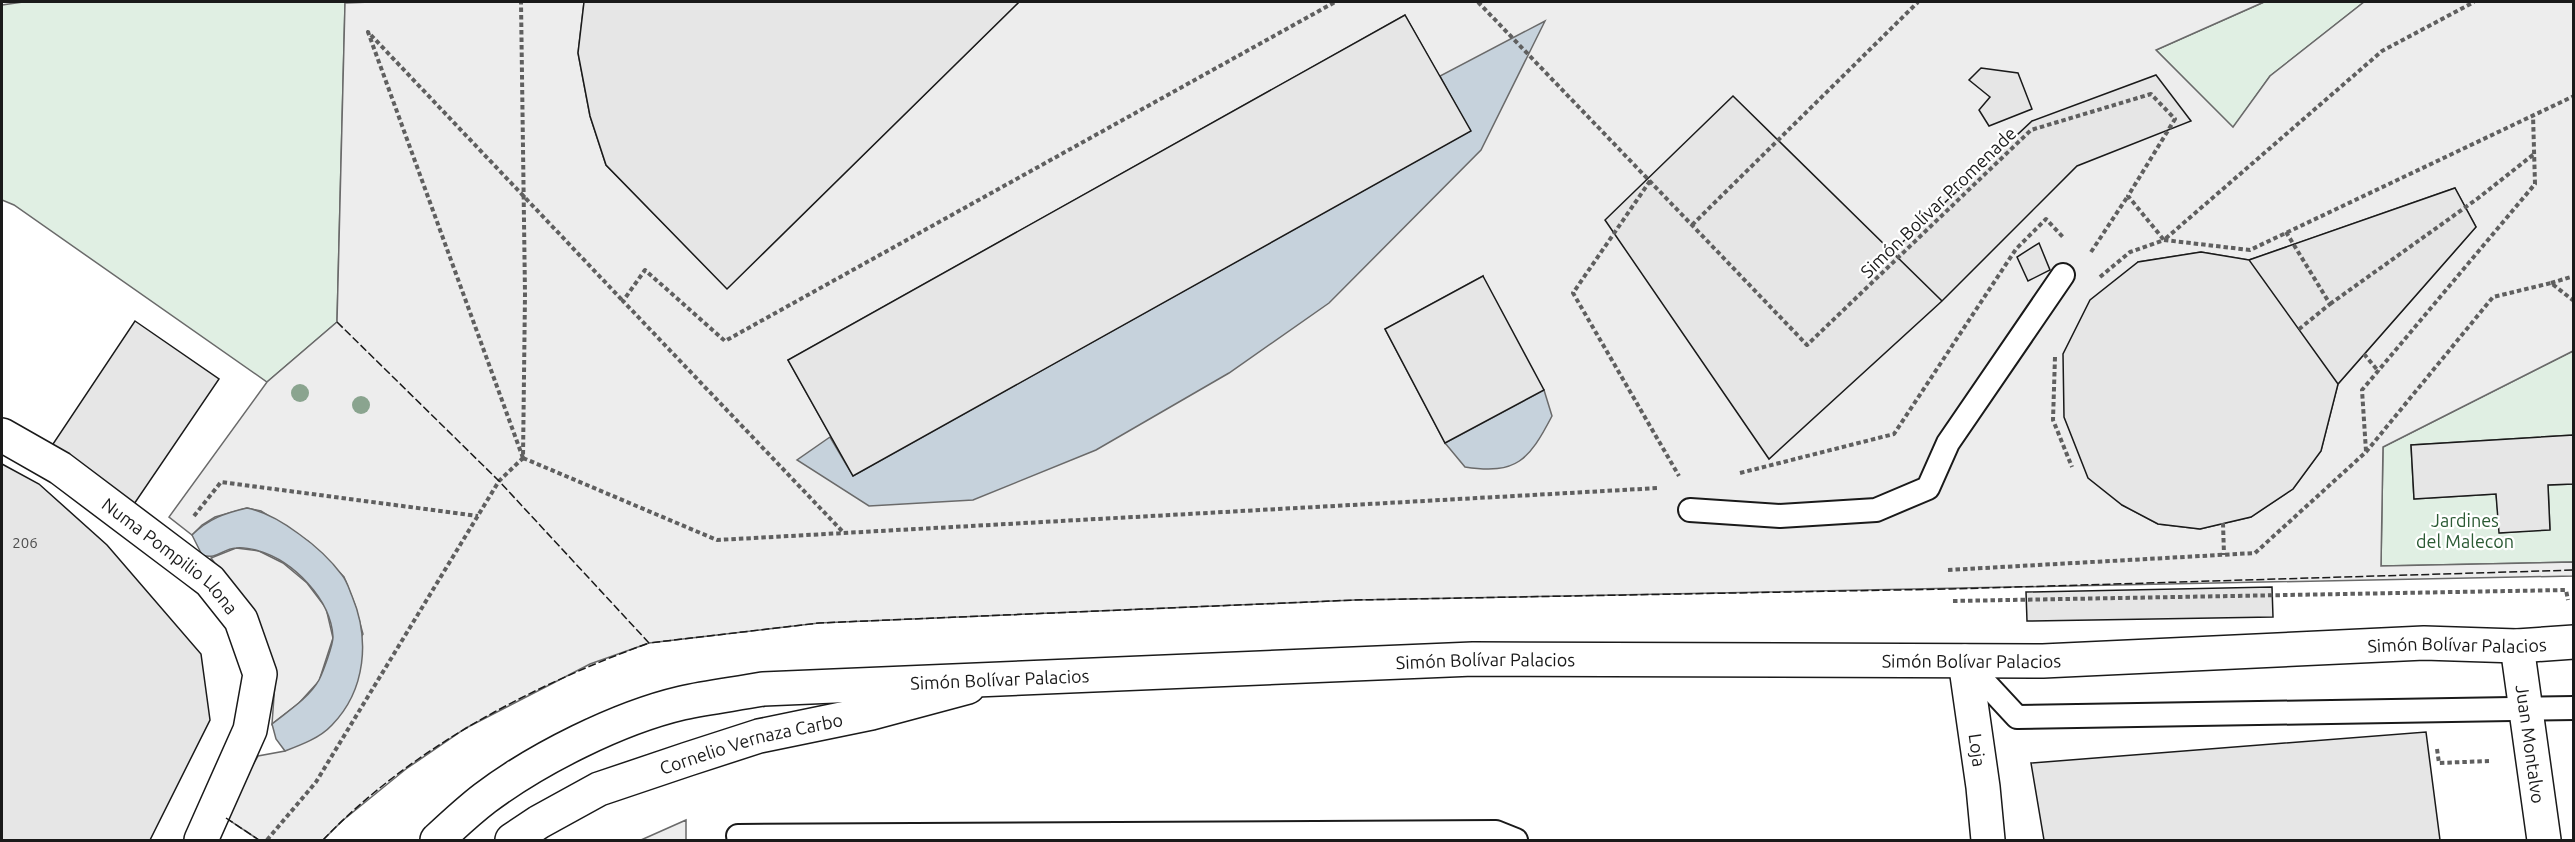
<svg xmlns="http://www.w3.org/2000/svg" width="2575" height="842" font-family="Ubuntu,sans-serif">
<rect width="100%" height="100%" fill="#fff"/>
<path fill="#e0efe3" stroke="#6a6a6a" stroke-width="1.5" d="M23,2H371L345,4L337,322L267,382L14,205L2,200V5Z
M2264,2H2364L2270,76L2233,128L2156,50Z
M2573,351V435L2411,445L2414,499L2496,494L2500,533L2550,529L2548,485L2573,484V562L2381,566L2383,447Z"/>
<path fill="#ededed" stroke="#6a6a6a" stroke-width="1.5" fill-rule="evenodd" d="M371,2H584L578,53L590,116L606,165L727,288L1019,2H2264L2156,50L2233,127L2270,76L2364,2H2573V351L2383,447L2381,566L2573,562V576L1355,600L819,623L649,643L590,664L466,728L406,769L342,821L323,840H259L223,816L258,756L285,751L363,634L355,605L344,577L308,541L261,511L247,508L215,517L202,525L192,535L169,517L267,382L337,322L345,3ZM1405,15L1470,131L853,476L788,360ZM2455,188L2476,227L2338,384L2321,451L2293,489L2251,517L2200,529L2158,524L2122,505L2138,262L2201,252L2249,260ZM1483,276L1445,443L1385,329Z
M236,548L259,551L283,563L307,583L326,608L333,638L319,681L299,703L272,724L276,669L250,611L211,558Z
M686,820V840H641Z"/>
<path fill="#c6d2dc" stroke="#6a6a6a" stroke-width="1.5" d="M1545,21L1481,150L1329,303L1229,373L1096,450L973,500L869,506L797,460L830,437L853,476L1470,131L1440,76Z
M1544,390L1552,416C1529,460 1517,475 1465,467L1445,443Z
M247,508C267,512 283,522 299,534C316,546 330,559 342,575C347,581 349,589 352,596C370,639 366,690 332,725C320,738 301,745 285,751L276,739L272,724C288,711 309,698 319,680C323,672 333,645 333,637C331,599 293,561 259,551C253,549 242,547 236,548C222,549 217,560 202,555L192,535C208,519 225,513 247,508Z"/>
<path fill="#e6e6e6" stroke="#1a1a1a" stroke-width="1.5" d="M584,2H1019L727,289L606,165L590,116L578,53Z
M1405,15L1471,131L853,476L788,360Z
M1981,68L2018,73L2032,109L1989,126L1979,110L1990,97L1969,80Z
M2156,75L2191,121L2077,166L1942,301L1892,252L2032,121Z
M1733,96L1942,301L1769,459L1605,220Z
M2455,188L2476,227L2338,384L2321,451L2293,489L2251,517L2200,529L2158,524L2122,505L2088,478L2064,417L2063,354L2090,300L2138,262L2201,252L2249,260Z
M2455,188L2476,227L2338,384L2249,260Z
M2039,243L2050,270L2028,281L2017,257Z
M1483,276L1544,390L1445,443L1385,329Z
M135,321L219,379L130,510L47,453Z
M2574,435V484L2548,485L2550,530L2499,533L2496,494L2414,499L2411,445Z
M2,464L39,484L107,545L201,654L210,720L150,840H2Z
M2272,587L2273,617L2027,621L2026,592Z
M2426,732L2440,840H2044L2031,763Z"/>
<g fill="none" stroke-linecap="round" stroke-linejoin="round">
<defs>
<path id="lane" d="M1690,510L1780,516L1876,510L1928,488L1948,443L2063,275
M1965,661L2017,717L2574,708
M738,836L1496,832L1516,840"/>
<g id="street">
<path id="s1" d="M2,435L60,468L194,569L210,581L241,620L260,674L250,730L201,840"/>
<path id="s2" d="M2517,646L2544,840"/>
<path id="s3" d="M512,840L539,822L599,789L688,759L759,736L871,713L968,687"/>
</g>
<g id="secondary">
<path id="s4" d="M1965,661L1983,787L1988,840"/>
</g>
<g id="primary">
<path id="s5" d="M437,840C452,826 468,811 485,798C537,759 618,718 682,703C709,697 736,694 763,689L1473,659L2043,661L2424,643L2517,646L2574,642"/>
</g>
</defs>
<use href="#lane" stroke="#1a1a1a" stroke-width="26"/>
<use href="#street" stroke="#1a1a1a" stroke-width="36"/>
<use href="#secondary" stroke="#1a1a1a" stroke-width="36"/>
<use href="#primary" stroke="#1a1a1a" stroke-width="36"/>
<path stroke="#5f5f5f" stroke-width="4" stroke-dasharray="4.5 3" stroke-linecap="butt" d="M1478,2L1807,345L2031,130L2151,94L2175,119L2128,196L2164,240L2382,51L2474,2
M1650,181L1573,293L1679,476
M1692,225L1918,2
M2286,232L2330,304L2298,330
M2091,252L2128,196
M2100,277L2130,252L2164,240L2250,250L2574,96
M2551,283L2574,276
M2330,304L2477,199L2534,154
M2364,354L2379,372
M2055,357L2053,420L2072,467
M2366,451L2362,390L2535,184L2533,115
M523,458L717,540L1659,488
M1740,473L1894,434L2016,249L2046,219L2063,237
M194,516L221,482L478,516
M2223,523L2224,555
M842,531L623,301L645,270L725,341L1335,2
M1948,570L2255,553L2366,452L2493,297L2551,283L2574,301
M1953,601L2566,590L2568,600
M2437,749L2439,763L2489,761
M267,840L316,782L499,481L523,458L525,294L521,2"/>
<use href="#lane" stroke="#fff" stroke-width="22"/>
<use href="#street" stroke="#fff" stroke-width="33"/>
<use href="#secondary" stroke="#fff" stroke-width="33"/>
<use href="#primary" stroke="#fff" stroke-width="33"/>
<path stroke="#5f5f5f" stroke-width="4" stroke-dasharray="4.5 3" stroke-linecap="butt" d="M523,458L368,32L623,301"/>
<path stroke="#1a1a1a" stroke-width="1.5" stroke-dasharray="8 3" stroke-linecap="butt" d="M337,322L499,481L649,643L819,623L1355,600L1951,589L2574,570
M226,818L259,840
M323,840C411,748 531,686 649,643"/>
</g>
<g fill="#8aa48f">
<circle cx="300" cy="393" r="9"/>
<circle cx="361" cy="405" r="9"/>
</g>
<g text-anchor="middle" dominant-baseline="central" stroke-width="4.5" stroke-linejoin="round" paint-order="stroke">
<g font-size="15" fill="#4d4d4d">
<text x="25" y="542">206</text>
</g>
<g font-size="18" fill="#1a1a1a" stroke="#fff">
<text transform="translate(1938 202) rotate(-44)">Simón Bolívar Promenade</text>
<text stroke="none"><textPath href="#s1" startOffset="208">Numa Pompilio Llona</textPath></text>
<text stroke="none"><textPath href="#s5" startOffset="2061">Simón Bolívar Palacios</textPath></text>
<text stroke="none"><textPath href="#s5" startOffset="1575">Simón Bolívar Palacios</textPath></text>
<text stroke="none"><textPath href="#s5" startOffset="1089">Simón Bolívar Palacios</textPath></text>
<text stroke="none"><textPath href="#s5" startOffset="603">Simón Bolívar Palacios</textPath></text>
<text stroke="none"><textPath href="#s3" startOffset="260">Cornelio Vernaza Carbo</textPath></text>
<text stroke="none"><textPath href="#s2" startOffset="99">Juan Montalvo</textPath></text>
<text stroke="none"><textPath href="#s4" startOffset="90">Loja</textPath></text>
</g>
<g font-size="18" fill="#2b5a34" stroke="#fff">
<text x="2465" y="520">Jardines<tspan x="2465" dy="21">del Malecon</tspan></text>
</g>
</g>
<rect width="2575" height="842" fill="none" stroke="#1a1a1a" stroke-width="6"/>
</svg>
